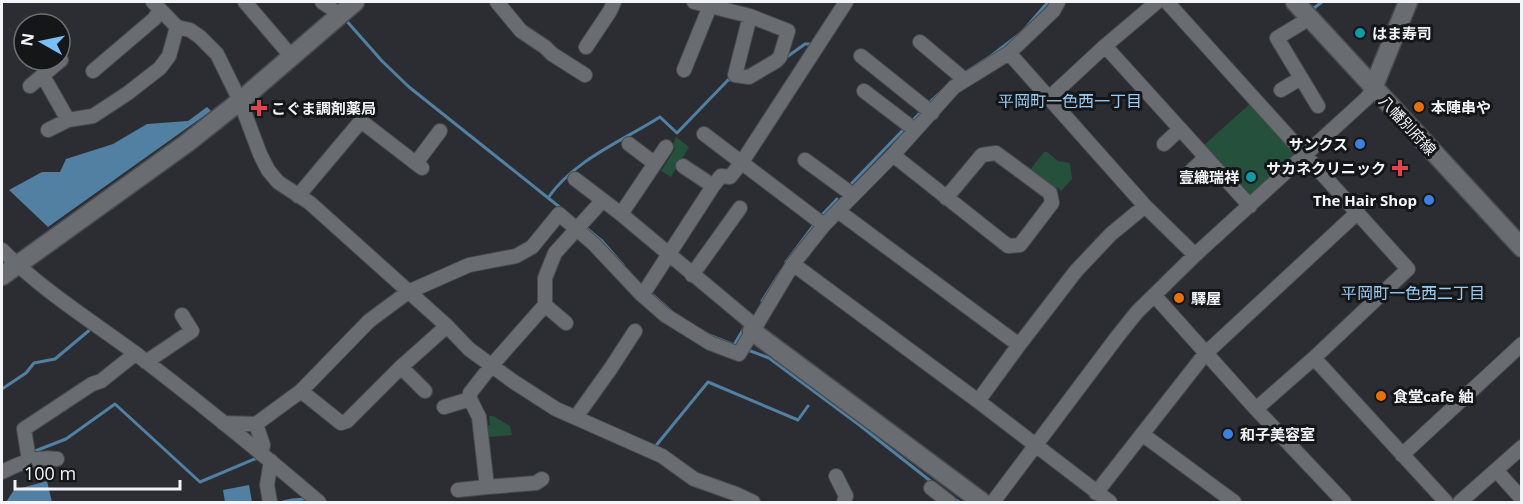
<svg xmlns="http://www.w3.org/2000/svg" width="1523" height="504" font-family="'Open Sans','Noto Sans JP',sans-serif">
<rect width="100%" height="100%" fill="#2b2d32"/>
<path fill="#25503c" d="M1252,102L1295,149L1294,158L1254,195L1246,194L1203,146Z
M676,137L689,147L671,177L661,171L675,149L672,147Z
M1044,152H1047L1058,161L1070,163L1072,179L1061,191L1057,187L1054,190L1030,170Z
M489,416H493L510,426L512,435L489,437V435H486L485,426L490,425Z"/>
<path fill="#5280a2" d="M207,107L211,111L48,227L9,190L42,172H60L66,159L113,144L147,124L188,121Z
M47,481L52,502H6L14,490Z
M249,485L252,502H225L223,490Z"/>
<g fill="none" stroke-linecap="round" stroke-linejoin="round">
<path stroke="#5280a2" stroke-width="3" d="M1314,8L1322,2
M344,18L382,61L409,87L562,209
M784,59L805,44H814
M966,72L991,56L1022,32L1048,2
M931,101L946,87
M913,120L922,111
M852,183L904,129
M548,198C574,160 622,141 660,117L677,133L728,80H733
M823,214L837,199
M586,228L602,241L623,265
M786,262L814,225
M648,291L673,313
M762,301L781,271
M709,335L734,345L744,328
M748,350L769,358L858,424L933,483
M2,389L26,373L34,363L55,359L92,328
M654,448L708,382L798,420L808,406
M35,451L66,439L115,404L200,482L257,458L259,459
M953,498L959,502
M283,502L292,500L306,499"/>
<defs>
<path id="street" d="M153,2L177,27L190,30L200,37L217,54L240,101L260,154L268,170L278,182L310,203L447,326L469,349L514,382L556,409L662,456L694,479L736,494L753,502
M245,2L291,56
M322,2L331,8L338,16
M497,2L521,31L545,47L552,54L585,75
M694,2L750,16L788,31L780,57L776,61L749,77L735,75L750,16
M1167,2L1408,269L1314,358L1256,409
M1310,18L1277,38L1318,106
M920,42L965,80
M1105,46L1250,206
M586,47L610,11L614,2
M1009,53L1145,206L1195,255
M861,56L932,113
M684,70L710,6
M93,71L154,19L160,10
M43,76L68,120
M30,86L61,60
M1281,90L1301,78
M864,91L915,130
M1049,98L1105,46L1157,2
M48,130L68,120L93,116L128,93L160,68L169,56L177,27
M704,134L824,225
M629,144L654,163
M1164,144L1180,129
M893,155L1008,246L1020,245L1052,203L1050,193L996,153L982,155L946,198
M805,160L853,195
M416,163L440,131
M683,166L713,186
M1191,171L1206,157
M575,179L621,214L755,326
M298,196L361,121L422,168
M838,211L1019,345
M621,214L666,147
M2,250C42,290 90,320 135,353C198,401 259,451 319,502
M793,264L978,401L1110,502
M692,275L740,208
M641,294L647,288L713,186L721,176L730,177L742,162L846,2
M1154,295L1256,409L1344,502
M545,305L566,323
M1314,358L1446,502
M146,362L192,331L182,315
M401,367L425,391
M301,391L341,423L347,421L401,367L447,326
M978,401L1019,345L1076,271L1111,234L1145,206
M444,407L470,399
M576,417L611,368L635,331
M223,423L256,424L301,391L369,321L408,292L469,265L516,256L532,247L559,214L594,244L641,294L665,315L710,343L739,354L793,264L824,225L893,155L954,87L1009,53L1053,11L1058,2
M256,424L263,445L261,454
M1142,434L1234,502
M1402,455L1522,344
M29,460L24,429L92,384L101,381L135,354
M1496,470L1522,499
M2,472C21,463 34,456 57,459
M836,476L846,496L844,502
M542,479L536,483L487,487L479,417L470,399V393L492,365L545,305V278L555,253L602,201
M931,488L949,502
M458,490L487,487
M1096,493L1205,354L1358,212
M270,502L267,485L271,461
M993,502L1117,337L1137,312L1195,255L1367,98L1373,88
M1460,502L1522,447"/>
<path id="secondary" d="M1295,2L1522,248
M1373,88L1408,2
M2,276L187,143L240,101L355,2
M752,331L982,502"/>
</defs>
<use href="#street" stroke="#494b4f" stroke-width="16"/>
<use href="#secondary" stroke="#494b4f" stroke-width="21"/>
<use href="#street" stroke="#696c71" stroke-width="14"/>
<use href="#secondary" stroke="#696c71" stroke-width="18"/>
</g>
<g fill="#0f9aa8" stroke="#151618" stroke-width="2">
<circle cx="1360" cy="33" r="6"/>
<circle cx="1251" cy="177" r="6"/>
</g>
<g fill="#e8710a" stroke="#151618" stroke-width="2">
<circle cx="1419" cy="107" r="6"/>
<circle cx="1179" cy="298" r="6"/>
<circle cx="1381" cy="396" r="6"/>
</g>
<g fill="#e0444e" stroke="#151618" stroke-width="2">
<path d="M256 99h6v6h6v6h-6v6h-6v-6h-6v-6h6z"/>
<path d="M1397 159h6v6h6v6h-6v6h-6v-6h-6v-6h6z"/>
</g>
<g fill="#3f7fe0" stroke="#151618" stroke-width="2">
<circle cx="1360" cy="144" r="6"/>
<circle cx="1429" cy="200" r="6"/>
<circle cx="1228" cy="434" r="6"/>
</g>
<g text-anchor="middle" dominant-baseline="central" stroke-width="6" stroke-linejoin="round" paint-order="stroke">
<g font-size="15" font-weight="bold" fill="#f2f4f7" stroke="#151618" text-anchor="start">
<text x="1372" y="33">はま寿司</text>
<text x="1431" y="107">本陣串や</text>
<text x="271" y="108">こぐま調剤薬局</text>
<text x="1348" y="144" text-anchor="end">サンクス</text>
<text x="1386" y="168" text-anchor="end">サカネクリニック</text>
<text x="1239" y="177" text-anchor="end">壹織瑞祥</text>
<text x="1417" y="200" text-anchor="end">The Hair Shop</text>
<text x="1191" y="298">驛屋</text>
<text x="1393" y="396">食堂cafe 紬</text>
<text x="1240" y="434">和子美容室</text>
</g>
<g font-size="15" fill="#f2f4f7" stroke="#151618">
<text transform="translate(1408 125) rotate(47)">八幡別府線</text>
</g>
<g font-size="16" fill="#98cbf5" stroke="#151618">
<text x="1070" y="101">平岡町一色西一丁目</text>
<text x="1413" y="293">平岡町一色西二丁目</text>
</g>
</g>
<rect width="1523" height="504" fill="none" stroke="#f2f4f7" stroke-width="6"/>
<g transform="translate(42 42) rotate(279)"><circle r="28" fill="#151618" stroke="#6d6f71" stroke-width="1.5"/>
<path d="M0-4.5L10 22L0 15L-10 22Z" fill="#79bff8"/>
<text y="-9" font-size="16" font-weight="bold" text-anchor="middle" fill="#f2f4f7">N</text>
</g>
<path d="M15 480v9h165v-9" fill="none" stroke="#f2f4f7" stroke-width="3"/>
<text x="24" y="480" font-size="18" fill="#f2f4f7" stroke="#151618" stroke-width="4.5" paint-order="stroke">100 m</text>
</svg>
